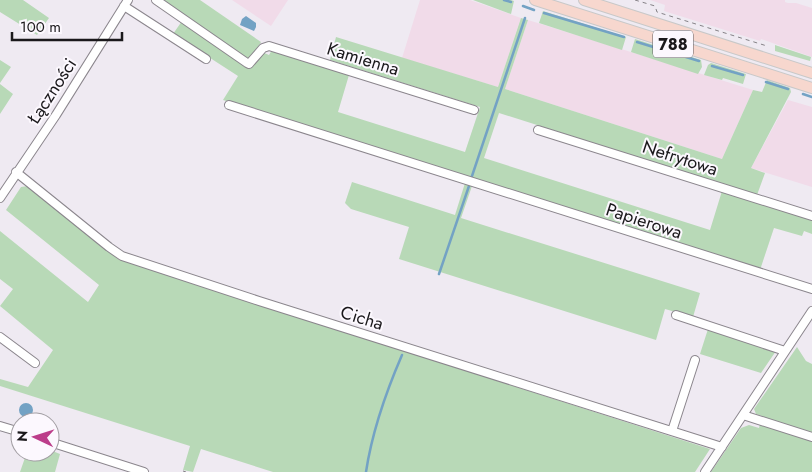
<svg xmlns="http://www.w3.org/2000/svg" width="812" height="472" font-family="Jost,sans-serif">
<rect width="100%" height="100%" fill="#efeaf2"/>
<path fill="#f1dbe9" d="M232,0H288L271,26Z
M420,0H470L521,18L498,87L402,58Z
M650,0H785V2L788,3H796L812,8V57L761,39L760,41L664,11L665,5Z
M528,20L753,90L722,159L505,89Z
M788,100L812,107V187L751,168Z"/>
<path fill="#b8d9b7" d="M0,0H23L49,18L37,35L0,12Z
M162,0H200L261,42L250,60Z
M473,0H511L514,1L511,14Z
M543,11L626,37L622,50L539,23Z
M521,18L528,20L505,89L722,159L753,90L762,92L767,80L790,88L791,92L751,168L765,173L757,195L499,113L484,158L710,230L722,191L812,219V234L804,231L802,236L774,228L760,270L223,100L238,76L173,34L182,21L250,69L262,52L269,55L272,50L349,75L338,112L465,152L480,107L330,60L336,37L498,87Z
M635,39L701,60L702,67L698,74L631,52Z
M775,45L811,57L810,61L775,51Z
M0,60L11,67L0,83Z
M711,63L746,74L743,84L723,78L722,80L704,75L708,65Z
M0,84L13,94L0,114Z
M352,182L455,215L465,183L472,186L461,218L700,293L693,317L665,309L656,340L399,259L409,227L351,209L345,203Z
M28,186L118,259L710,449L695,472H273L201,449L193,472L183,470L190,446L0,386V379L28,387L53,350L0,306L13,289L0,279V231L88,302L99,285L6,210L21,187Z
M708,329L776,351L761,373L700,354Z
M797,347L806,361L812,364V434L756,414L754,409Z
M760,424L812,440V472H711L741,428L749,425L759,428Z
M50,450L60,454L55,472H20L27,452H50Z"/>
<path fill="#73a2c4" d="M246,16L256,23V27L254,31L240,25L242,19Z
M19 410a7 7 0 1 1 14 0a7 7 0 1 1-14 0Z"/>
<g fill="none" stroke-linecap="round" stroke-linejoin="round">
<path stroke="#73a2c4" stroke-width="2.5" d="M504,0L511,2
M523,6L534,10
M544,13L624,37
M637,42L699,61
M712,66L743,75
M766,82L788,89
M803,94L812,97
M472,176L525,18
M439,274L469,186
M366,472C372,432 386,392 402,355"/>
<defs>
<path id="minor" d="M156,0L247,63L249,64L263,48L269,46L474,110
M124,6L206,59
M229,105L812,289
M538,130L812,216
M16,172L109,247L122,256L259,301L722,447
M0,198L56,115L128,0
M676,315L785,351
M0,337L35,363
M743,415L812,437
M0,426L20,432
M672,431L695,360
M50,442L144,472
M705,472L812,311"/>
<path id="major" d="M535,0L812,88
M584,0L812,73"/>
</defs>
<use href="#minor" stroke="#8b868d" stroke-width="10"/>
<use href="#major" stroke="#c8c8c8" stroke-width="12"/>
<path stroke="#858287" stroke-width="1" stroke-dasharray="4 4" stroke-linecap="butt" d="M635,0L655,6L657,12L767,46
M183,471L186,472"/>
<use href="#minor" stroke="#fff" stroke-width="8"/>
<use href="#major" stroke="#f7d7ce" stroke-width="10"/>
</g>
<g text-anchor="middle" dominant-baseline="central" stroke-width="4" stroke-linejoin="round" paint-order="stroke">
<rect fill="#fcf8fe" stroke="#5e5b5f" stroke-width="1" x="653" y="30.5" width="40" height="27" rx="4"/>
<g font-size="16" font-weight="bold" fill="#1a181b">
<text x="673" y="44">788</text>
</g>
<g font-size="18" fill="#1a181b" stroke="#fcf8fe">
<text transform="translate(363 59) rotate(17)">Kamienna</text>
<text transform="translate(52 91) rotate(-57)">Łączności</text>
<text transform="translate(680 158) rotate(18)">Nefrytowa</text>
<text transform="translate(644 221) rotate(18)">Papierowa</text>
<text transform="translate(362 318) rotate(17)">Cicha</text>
</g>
</g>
<g transform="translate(35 437) rotate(274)"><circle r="24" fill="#fcf8fe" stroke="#a29ea3"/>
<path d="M0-4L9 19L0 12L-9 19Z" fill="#bc3d8a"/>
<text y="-8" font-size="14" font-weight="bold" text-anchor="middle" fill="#1a181b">N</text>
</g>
<path d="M12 32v8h110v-8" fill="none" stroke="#1a181b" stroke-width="2.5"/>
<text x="20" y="32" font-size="15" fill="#1a181b" stroke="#fcf8fe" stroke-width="4" paint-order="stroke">100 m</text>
</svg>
